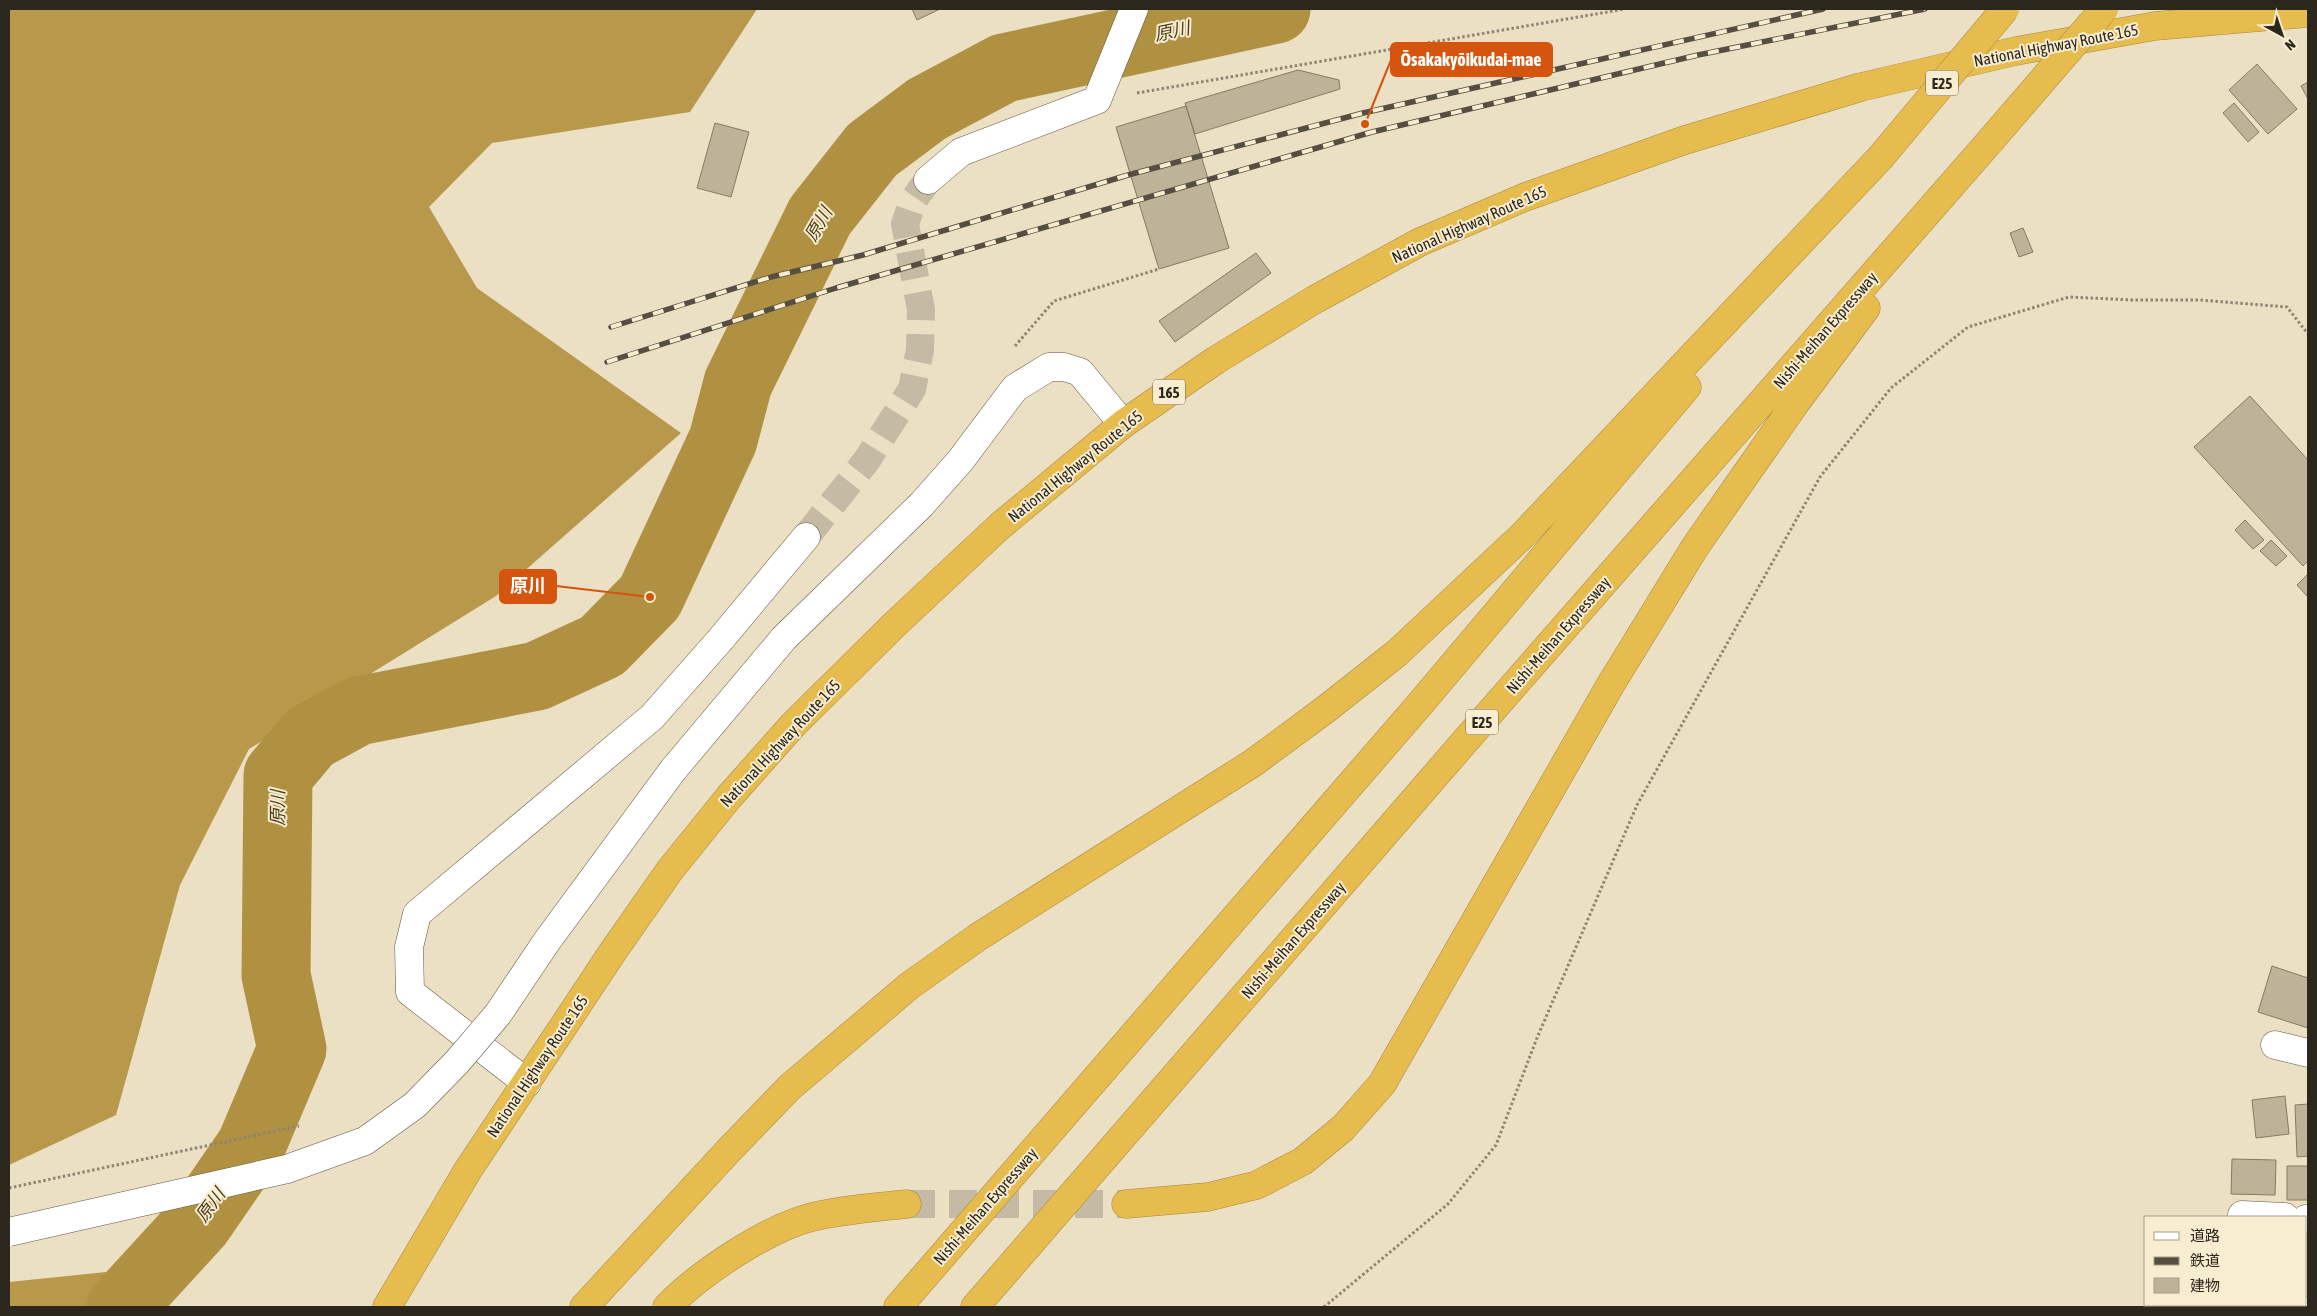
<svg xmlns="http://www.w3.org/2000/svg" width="2317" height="1316" font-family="'Asap Condensed','Noto Sans JP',sans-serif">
<rect width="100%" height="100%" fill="#ebdfc4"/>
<path fill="#b8984a" d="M9,9H757L690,112L492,143L429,207L477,288L681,433L496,596L249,749L180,885L116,1115L9,1165Z
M116,1271L89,1307H9V1282Z"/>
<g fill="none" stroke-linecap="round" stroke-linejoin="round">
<path stroke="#b09142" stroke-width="69" d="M121,1307L198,1223L251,1146L292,1049L276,975L278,775L310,737L358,711L537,676L602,646L650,597L723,440L738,383L820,216L872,150L927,109L1004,68L1276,9"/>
</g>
<path fill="#beb399" stroke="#857b62" d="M912,9H940L917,20Z
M2257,64L2297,109L2268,134L2229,90Z
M1298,70L1339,80L1340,89L1195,134L1185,103Z
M2308,82V99L2301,86Z
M2234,103L2259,132L2248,142L2223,113Z
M1186,106L1229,248L1159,269L1116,127Z
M715,123L749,132L731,197L697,188Z
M2023,228L2033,252L2019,257L2010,233Z
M1256,253L1271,273L1175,342L1159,321Z
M2250,396L2308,460V561L2303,566L2194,447Z
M2245,520L2264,540L2253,549L2235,530Z
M2271,540L2287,556L2276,566L2260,551Z
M2308,574V597L2297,585Z
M2272,966L2308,978V1028L2258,1012Z
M2285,1096L2289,1134L2256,1138L2252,1100Z
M2308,1104V1156L2297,1157L2295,1105Z
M2232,1159L2276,1160L2275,1195L2231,1194Z
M2287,1166H2308V1200H2287Z
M2224,1305H2267L2266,1307H2224Z"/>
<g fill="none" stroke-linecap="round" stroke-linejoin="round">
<path stroke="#c5baa3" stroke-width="28" stroke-dasharray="28 14" stroke-linecap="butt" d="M806,537L867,460L912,389L920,350L921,310L905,224L913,201L928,180"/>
<path stroke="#c5baa3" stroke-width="28" stroke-dasharray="28 14" stroke-linecap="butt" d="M907,1204H1126"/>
<defs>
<path id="minor" d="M928,180L961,152L1097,100L1134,9
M673,770L784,638L921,505L960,461L1015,388L1049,367H1064L1080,372L1123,424
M2275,1045L2308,1053
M527,1083L410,992L409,947L417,914L652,717L720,640L806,537
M2242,1215L2285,1217
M2306,1219H2308
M2295,1307V1305"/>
<path id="highway" d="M1126,1204L1208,1197L1257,1185L1303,1161L1343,1128L1382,1084L1611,684L1695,547L1797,401L1866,308
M387,1307L468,1170L614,950L670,870L729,797L793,725L894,625L1000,526L1123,424L1216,360L1314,300L1420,242L1525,197L1685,140L1861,87L2016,51L2155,26L2308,13
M584,1307L731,1148L790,1087L909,986L978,937L1253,763L1326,709L1397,653L1524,534L1880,158
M667,1307C700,1273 766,1229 812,1217C843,1210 875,1207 907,1204
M898,1307L1420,704L1687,387
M975,1307L1460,747L1991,140"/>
</defs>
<use href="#minor" stroke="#625740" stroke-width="29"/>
<use href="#highway" stroke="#a6883e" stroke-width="29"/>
<path stroke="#8d8572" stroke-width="3" stroke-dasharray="2.5 2.5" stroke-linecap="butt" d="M1137,93L1625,9
M1015,346L1054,301L1159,269
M9,1188L299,1126
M1324,1307L1448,1204L1496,1145L1537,1038L1637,805L1820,477L1891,388L1968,327L2069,297L2133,300H2200L2287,307L2308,334"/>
<use href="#minor" stroke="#fff" stroke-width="28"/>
<use href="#highway" stroke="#e7bc4f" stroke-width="28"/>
<defs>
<path id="rail" d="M611,327L771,277L863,255L1128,175L1363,113L1823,9
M607,362L836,288L1372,132L1698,55L1925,9"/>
</defs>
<use href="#rail" stroke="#554e41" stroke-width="5.5"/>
<use href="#rail" stroke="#f8ecd1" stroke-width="4" stroke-dasharray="11" stroke-linecap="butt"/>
<defs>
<path id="minor-bridge" d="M9,1232L287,1169L365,1141L415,1105L457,1062L498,1014L547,941L673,770"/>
<path id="highway-bridge" d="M1991,140L2104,9
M1880,158L2005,9"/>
</defs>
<use href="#minor-bridge" stroke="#625740" stroke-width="29" stroke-linecap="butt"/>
<use href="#highway-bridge" stroke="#a6883e" stroke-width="29" stroke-linecap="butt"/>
<use href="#minor-bridge" stroke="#fff" stroke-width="28"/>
<use href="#highway-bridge" stroke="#e7bc4f" stroke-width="28"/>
</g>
<g text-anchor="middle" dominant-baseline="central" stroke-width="4" stroke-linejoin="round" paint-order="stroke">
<g fill="#f8ecd1" stroke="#696253" stroke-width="1">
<rect x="1926" y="70.5" width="32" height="25" rx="4"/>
<rect x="1153" y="379.5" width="32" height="25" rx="4"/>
<rect x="1466" y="709.5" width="32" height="25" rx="4"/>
</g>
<g font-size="15" font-weight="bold" fill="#2c271d">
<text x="1942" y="83">E25</text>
<text x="1169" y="392">165</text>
<text x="1482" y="722">E25</text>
</g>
<g font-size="16" fill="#2c271d" stroke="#f8ecd1">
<text transform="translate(2056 45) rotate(-11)">National Highway Route 165</text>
<text transform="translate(1469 224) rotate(-24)">National Highway Route 165</text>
<text transform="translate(1825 330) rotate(-49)">Nishi-Meihan Expressway</text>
<text transform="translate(1075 466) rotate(-39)">National Highway Route 165</text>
<text transform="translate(1558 635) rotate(-49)">Nishi-Meihan Expressway</text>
<text transform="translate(780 743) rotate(-47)">National Highway Route 165</text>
<text transform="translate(1293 940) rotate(-49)">Nishi-Meihan Expressway</text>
<text transform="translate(537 1066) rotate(-56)">National Highway Route 165</text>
<text transform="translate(985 1206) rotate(-49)">Nishi-Meihan Expressway</text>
</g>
<g font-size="18" font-style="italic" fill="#4b3d1b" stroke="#f8ecd1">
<text transform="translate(1172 31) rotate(-12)">原川</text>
<text transform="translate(818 224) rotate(-60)">原川</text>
<text transform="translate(277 808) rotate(-90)">原川</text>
<text transform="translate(210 1205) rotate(-54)">原川</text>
</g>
</g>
<path fill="none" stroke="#d5540e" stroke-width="2" d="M1365 124L1391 60M650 597L556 586"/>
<g fill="#d5540e" stroke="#f8ecd1" stroke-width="2">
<circle cx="1365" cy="124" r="5"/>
<circle cx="650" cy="597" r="5"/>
</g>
<g fill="#d5540e" stroke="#d5540e" stroke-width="2">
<rect x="1391" y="43" width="161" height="33" rx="5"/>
<rect x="500" y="570" width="56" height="33" rx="5"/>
</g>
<g font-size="18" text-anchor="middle" font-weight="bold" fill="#fff">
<text x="1471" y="66">Ōsakakyōikudai-mae</text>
<text x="528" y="592">原川</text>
</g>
<rect width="2317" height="1316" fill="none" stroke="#2c271d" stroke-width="20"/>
<rect x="2144" y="1216" width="162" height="90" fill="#f8ecd1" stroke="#a69d89"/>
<rect x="2154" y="1232" width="25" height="8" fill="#ffffff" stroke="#a69d89"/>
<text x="2190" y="1241" font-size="15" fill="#2c271d">道路</text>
<rect x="2154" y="1257" width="25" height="8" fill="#554e41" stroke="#a69d89"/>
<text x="2190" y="1266" font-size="15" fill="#2c271d">鉄道</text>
<rect x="2154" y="1278" width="25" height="15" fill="#beb399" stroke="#a69d89"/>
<text x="2190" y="1291" font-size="15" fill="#2c271d">建物</text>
<g transform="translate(2282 35) rotate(140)" stroke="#f8ecd1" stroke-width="4" paint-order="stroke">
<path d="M0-4L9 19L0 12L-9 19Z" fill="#2c271d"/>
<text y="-8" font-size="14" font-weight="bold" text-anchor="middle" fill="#2c271d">N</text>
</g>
</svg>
